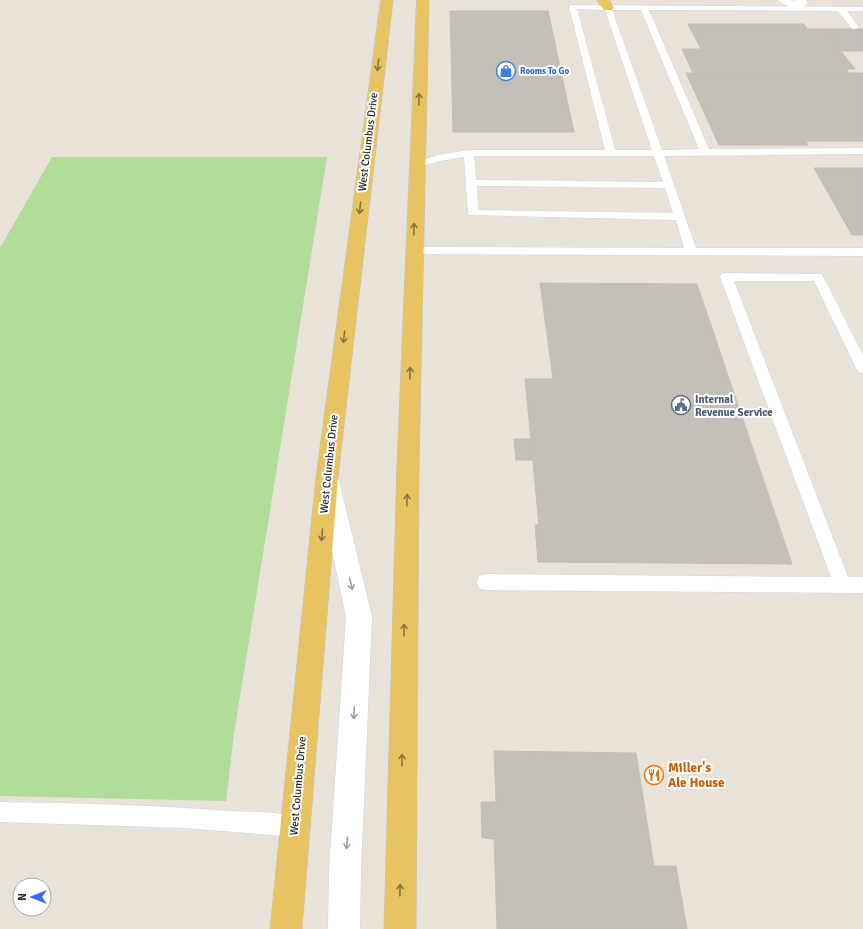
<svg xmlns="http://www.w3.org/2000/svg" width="863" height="929" font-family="Signika,sans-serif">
<rect width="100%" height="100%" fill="#e9e2d9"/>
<path fill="#b2dd98" d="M52,157H327L234,734L226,801L0,796V248Z"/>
<path fill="#c4bfb9" stroke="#c4beb3" d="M450,11H548L574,132H453Z
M688,24H804L807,29H824L855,69H846L849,73H693L682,49H701Z
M824,29H863V51H841Z
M686,73H863V141H806L808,145H719Z
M814,168H863V235H852Z
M540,283L697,284L792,564L538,562L535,525H539L525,379H553Z
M514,439H531L533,460H516Z
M494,751L636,753L654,866H676L687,929H497L494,839L482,838L481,802H496Z"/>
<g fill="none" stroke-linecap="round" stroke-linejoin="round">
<defs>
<path id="lane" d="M570,5L863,7V11H847L859,27L855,29H852L838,11L649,10L709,149L863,148V154L664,156L696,248H863V256L409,254L407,251L409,248L413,247L684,248L676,220L469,215L468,213L464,157L440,161L416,168L411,165L412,163L438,155L469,150H605L569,7ZM577,9L605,10L652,150H615ZM612,10H641L699,149L662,150ZM474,156H654L663,182L476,180ZM477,186L665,188L673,213L478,210Z
M726,273L822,274L863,355V373L858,372L856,368L814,281H734L848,577H863V593L485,590L479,588L477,582L479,576L485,574L831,577L720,277L722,274Z
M0,802C77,803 154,805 230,811C252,812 283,811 302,820L305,827L302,834L295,837L185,828L0,822Z"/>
<path id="street" d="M778,0H792L795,2L794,0H806L807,3L802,10L798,11L780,2Z
M329,474L337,477L340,484L372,617L361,870L360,929H328L329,870L346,617L318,484L321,477Z"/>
<path id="primary" d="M381,0H393L338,477L302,929H270L316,477Z
M417,0H429L419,464L416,929H384L397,464Z
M597,0H609L614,8L612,10H604Z"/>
</defs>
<use href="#lane" stroke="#cfd2e0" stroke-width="1"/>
<use href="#street" stroke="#cfd2e0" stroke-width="1"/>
<use href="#primary" stroke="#c3c3c3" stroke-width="1"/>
<use href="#lane" fill="#fff" fill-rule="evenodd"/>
<use href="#street" fill="#fff" fill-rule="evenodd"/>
<use href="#primary" fill="#e7c461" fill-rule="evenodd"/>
</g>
<defs><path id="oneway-shaft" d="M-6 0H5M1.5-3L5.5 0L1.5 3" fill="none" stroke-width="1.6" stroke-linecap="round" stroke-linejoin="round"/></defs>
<g stroke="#877644">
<use href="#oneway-shaft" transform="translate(378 65) rotate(97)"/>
<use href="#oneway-shaft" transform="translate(419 99) rotate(-88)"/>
<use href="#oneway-shaft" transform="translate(360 208) rotate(97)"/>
<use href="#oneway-shaft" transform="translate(414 229) rotate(-88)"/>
<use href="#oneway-shaft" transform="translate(344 337) rotate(97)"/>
<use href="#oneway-shaft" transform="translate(410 373) rotate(-89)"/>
<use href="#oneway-shaft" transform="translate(407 500) rotate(-88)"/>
<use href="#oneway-shaft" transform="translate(322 535) rotate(95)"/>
<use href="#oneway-shaft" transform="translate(404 630) rotate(-89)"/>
<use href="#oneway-shaft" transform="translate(402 760) rotate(-89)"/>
<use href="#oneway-shaft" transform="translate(400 890) rotate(-89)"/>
</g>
<g stroke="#9e9e9e">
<use href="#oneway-shaft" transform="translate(351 584) rotate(77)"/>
<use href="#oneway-shaft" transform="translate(354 713) rotate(93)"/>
<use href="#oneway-shaft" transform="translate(347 843) rotate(94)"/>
</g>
<defs>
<symbol id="shop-ring" viewBox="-11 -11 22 22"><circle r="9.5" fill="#fff" stroke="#3f7fe0" stroke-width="1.5"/><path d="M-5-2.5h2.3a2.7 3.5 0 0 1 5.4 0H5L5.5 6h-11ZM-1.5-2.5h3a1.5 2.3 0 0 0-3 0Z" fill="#3f7fe0"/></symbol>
<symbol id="civic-ring" viewBox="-11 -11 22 22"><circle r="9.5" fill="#fff" stroke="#5c6f8a" stroke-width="1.5"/><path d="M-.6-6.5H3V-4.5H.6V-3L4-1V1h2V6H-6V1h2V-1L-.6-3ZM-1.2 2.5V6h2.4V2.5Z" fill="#5c6f8a"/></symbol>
<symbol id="restaurant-ring" viewBox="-11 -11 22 22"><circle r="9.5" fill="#fff" stroke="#e8710a" stroke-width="1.5"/><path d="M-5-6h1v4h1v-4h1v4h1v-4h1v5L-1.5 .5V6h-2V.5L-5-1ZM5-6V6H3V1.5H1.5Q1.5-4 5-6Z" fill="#e8710a"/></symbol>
</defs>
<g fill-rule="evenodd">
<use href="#shop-ring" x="495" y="60" width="22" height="22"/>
<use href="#civic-ring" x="670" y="394" width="22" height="22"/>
<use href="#restaurant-ring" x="643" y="764" width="22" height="22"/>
</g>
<g text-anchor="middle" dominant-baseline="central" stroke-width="4" stroke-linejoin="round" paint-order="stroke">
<g font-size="9" font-weight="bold" fill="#366cbe" stroke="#fff" text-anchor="start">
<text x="520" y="71">Rooms To Go</text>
</g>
<g font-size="11" fill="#272727" stroke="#fff">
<text transform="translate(368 142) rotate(-83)">West Columbus Drive</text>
<text transform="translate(329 464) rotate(-84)">West Columbus Drive</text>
<text transform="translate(298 786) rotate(-85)">West Columbus Drive</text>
</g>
<g font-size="11" font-weight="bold" fill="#4e5e75" stroke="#fff" text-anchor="start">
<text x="695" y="399">Internal<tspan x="695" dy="13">Revenue Service</tspan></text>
</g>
<g font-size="13" font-weight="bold" fill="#c56008" stroke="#fff" text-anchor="start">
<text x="668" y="768">Miller's<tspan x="668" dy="15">Ale House</tspan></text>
</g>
</g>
<g transform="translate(32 897) rotate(270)"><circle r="19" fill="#ffffff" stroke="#a9a9a9"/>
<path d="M0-3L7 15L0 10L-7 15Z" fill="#4267ee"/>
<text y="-6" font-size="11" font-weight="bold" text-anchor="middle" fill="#272727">N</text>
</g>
</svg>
